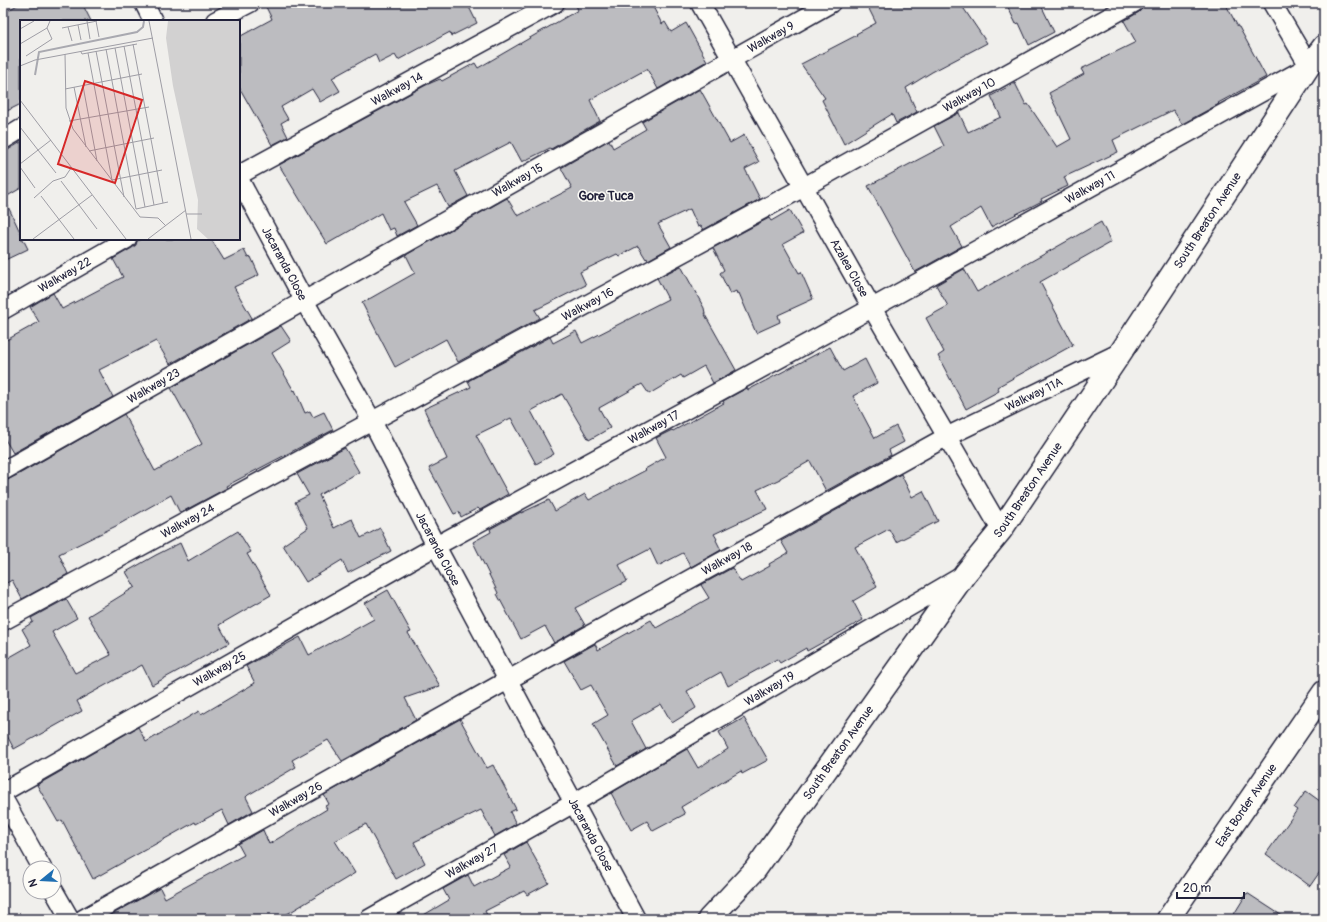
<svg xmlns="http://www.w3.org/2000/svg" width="1327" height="922" font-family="Pangolin,sans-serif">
<rect width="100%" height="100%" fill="#f0efec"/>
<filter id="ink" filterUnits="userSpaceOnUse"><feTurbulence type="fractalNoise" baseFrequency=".025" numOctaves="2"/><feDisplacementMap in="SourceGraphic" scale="8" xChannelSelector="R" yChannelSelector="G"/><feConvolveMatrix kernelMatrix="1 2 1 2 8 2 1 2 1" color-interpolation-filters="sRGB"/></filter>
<g filter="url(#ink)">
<path fill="#bcbcc0" stroke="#22223b" d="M21,3H82L91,21H21V104L3,113V13Z
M264,3H467L477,23L451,36L450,32L398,60L395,55L379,63L375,54L332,78L340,91L320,102L312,89L281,107L288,119L281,123L288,137L272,145L239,87V37L272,19Z
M575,3H651L662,24L665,22L671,32L686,23L707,61L658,89L647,69L590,100L600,121L551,149L550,148L522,162L511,142L455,171L468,196L448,207L437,186L404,202L417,225L397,236L394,228L389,230L381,213L327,244L279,165L426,85L440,79L442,81L475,63L478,68L578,10Z
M866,3H960L987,43L932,72L906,88L917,112L896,123L892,114L844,144L822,100L825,98L801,64L857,35L856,34L876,23Z
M1006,3H1040L1054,32L1029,45L1019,23L1016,24Z
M1144,3H1225L1238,27H1239L1266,77L1218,103L1219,104L1182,124L1173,110L1113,140L1118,152L1064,177L1068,186L1041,199L1042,201L991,227L981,208L951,227L962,246L915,272L868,186L944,146L934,126L959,113L968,132L1001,117L991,96L1015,83L1026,105L1028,104L1057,147L1071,139L1049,93L1084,74L1081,69L1136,42L1124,21L1139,12L1143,8Z
M700,89L730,143L744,135L759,162L745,169L760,199L703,230L701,226L698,227L690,209L658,224L671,247L648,260L647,258L646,259L638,246L619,256L617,254L580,272L586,285L535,310L540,318L458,362L446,339L395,367L362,303L415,273L406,255L507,198L518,216L572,188L561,168L609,140L613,148L646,129L642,122Z
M21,142V188L4,198L21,234V239H23L28,249L3,261V153Z
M790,210L803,233L783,244L799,273L801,272L813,299L778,315L780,322L756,333L739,293L737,294L736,291L730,294L720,273L724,270L713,248L769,218L771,221Z
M1101,222L1111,242L1040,282L1073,345L997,387L999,391L966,409L938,356L944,352L926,318L948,306L936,285L964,269L977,292Z
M141,239H211L224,260L244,250L248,258L251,257L259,275L234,287L252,318L170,364L156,341L99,370L113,397L13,453L3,436V342L39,322L30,307L53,293L62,309L123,277L113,259L132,248L136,245L137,241Z
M681,266L704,308L705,313H704L736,370L713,383L704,366L683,378L681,375L649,394L642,384L599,408L610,428L589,440L562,394L531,411L554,454L536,464L511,418L476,435L508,494L480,510L478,508L461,517L459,512L454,514L429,468L447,459L424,409L471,387L468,381L550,337L553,343L576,331L582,343L668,299L657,278Z
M281,326L291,341L272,353L294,391L295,390L305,413L310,411L313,417L324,412L333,430L226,486L227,488L180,513L171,495L116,526L59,554L68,574L22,599L12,580L3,585V482L19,474L124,414L155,471L202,444L171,388Z
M830,347L843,371L865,359L877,383L853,396L875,438L896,426L904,442L889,450L891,455L826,491L810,461L780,478V479L757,490L767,509L714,534L717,539L716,540L721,550L691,567L683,553L658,566L650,549L619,565L627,581L575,608L585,625L554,643L545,626L521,639L497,594L498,593L473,542L491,532L490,529L521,512V513L549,500L555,511L585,494L589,500L646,470L645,469L666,457L656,438L672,430L673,431L724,403L723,401L747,388L748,390Z
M345,448L359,472L319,495L334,528L352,519L361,538L380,528L391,551L348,573L342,560L306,582L283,545L308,528L295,502L309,495L297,474Z
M901,474L912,497L923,491L938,521L896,542L889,529L855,547L877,587L853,601L863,620L807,651L806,648L780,663L777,659L728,686L721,672L687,691L696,708L672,723L661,704L631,721L646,749L617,766L593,724L608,715L591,685L581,690L564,661L595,644L598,650L651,620L656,628L709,598L701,585L732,568L741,582L770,566L769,564L788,553L781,541Z
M238,531L251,552L247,554L271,595L219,625L229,643L152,685L142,665L77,701L82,711L14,749L3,728V661L31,645L22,629L33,622L31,618L66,599L77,618L52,632L75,673L111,655L88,616L135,587L126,572L156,555L180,543L188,561Z
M388,590L411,632L408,633L440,686L405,698L416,720L342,761L328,740L292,760L296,767L248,795L246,797L253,811L229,825L222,810L196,824L195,822L93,879L62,820L58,822L37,785L138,727L146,742L199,711L201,715L255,683L246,666L300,637L309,655L374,619L365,603Z
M744,718L768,760L742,774L741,771L681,807L685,814L653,831L647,821L631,830L611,793L687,749L698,768L728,749L719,732Z
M460,719L487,768L493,765L516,809L510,812L516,824L495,836L481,810L414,842L425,863L396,879L366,824L335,841L355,873L279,919H104L160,888L165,898L244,855L238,844L263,830L269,844L327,809L325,806L329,804L324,795Z
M1306,791L1324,804V866L1310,886L1266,854L1297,810L1294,808Z
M526,842L549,883L527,895L524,891L485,911L489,919H417L449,900L443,889L468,875L474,887L511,867L504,855Z
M1247,893L1287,919H1231Z"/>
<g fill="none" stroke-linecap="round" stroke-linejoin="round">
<defs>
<g id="street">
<path d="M144,3L153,21"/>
<path id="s1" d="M700,3L872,308L1001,530"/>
<path d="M215,21L250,3"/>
<path d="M3,140L21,129"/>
<path id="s2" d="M239,175L555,3"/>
<path id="s3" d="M239,179L305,302L372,421L436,546L636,919"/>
<path id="s4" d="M3,310L127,239"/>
<path id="s5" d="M3,471L831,3"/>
<path id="s6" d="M3,621L804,187L1134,3"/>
<path id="s7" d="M3,792L436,546L872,308L1309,66L1272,3"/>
<path d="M3,798L42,868"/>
<path d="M54,891L70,919"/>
<path id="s8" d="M83,919L508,680L946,437L1121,352"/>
<path id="s9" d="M369,919L574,803L962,576"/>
</g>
<g id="secondary">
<path id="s10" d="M709,919L755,870L965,574L1001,530L1121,352L1309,66L1324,46"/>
<path id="s11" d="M1168,919L1324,692"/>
</g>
</defs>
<use href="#street" stroke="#22223b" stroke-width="21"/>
<use href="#secondary" stroke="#22223b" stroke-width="25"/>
<use href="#street" stroke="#fdfcf7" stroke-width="18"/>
<use href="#secondary" stroke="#fdfcf7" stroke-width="22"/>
</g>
</g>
<g text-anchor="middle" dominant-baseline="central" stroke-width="3" stroke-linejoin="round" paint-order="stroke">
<g font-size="12" fill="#22223b" stroke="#fdfcf7">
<text stroke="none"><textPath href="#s5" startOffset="882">Walkway 9</textPath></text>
<text stroke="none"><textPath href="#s2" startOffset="180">Walkway 14</textPath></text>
<text stroke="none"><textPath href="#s6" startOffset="1100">Walkway 10</textPath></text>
<text stroke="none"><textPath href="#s5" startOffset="591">Walkway 15</textPath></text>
<text stroke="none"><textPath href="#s7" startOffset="1244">Walkway 11</textPath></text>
<text stroke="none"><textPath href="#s10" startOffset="859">South Breaton Avenue</textPath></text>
<text stroke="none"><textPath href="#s3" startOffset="96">Jacaranda Close</textPath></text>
<text stroke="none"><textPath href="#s1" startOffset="304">Azalea Close</textPath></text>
<text stroke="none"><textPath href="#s4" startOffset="71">Walkway 22</textPath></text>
<text stroke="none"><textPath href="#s6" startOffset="665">Walkway 16</textPath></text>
<text stroke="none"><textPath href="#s5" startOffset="173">Walkway 23</textPath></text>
<text stroke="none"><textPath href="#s8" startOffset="1086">Walkway 11A</textPath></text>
<text stroke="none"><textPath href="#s7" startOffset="746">Walkway 17</textPath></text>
<text stroke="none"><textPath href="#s10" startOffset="535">South Breaton Avenue</textPath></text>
<text stroke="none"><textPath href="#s6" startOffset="210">Walkway 24</textPath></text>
<text stroke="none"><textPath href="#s3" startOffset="420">Jacaranda Close</textPath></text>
<text stroke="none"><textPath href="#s8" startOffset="738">Walkway 18</textPath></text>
<text stroke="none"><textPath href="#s7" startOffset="249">Walkway 25</textPath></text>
<text stroke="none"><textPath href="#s9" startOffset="462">Walkway 19</textPath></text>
<text stroke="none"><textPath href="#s10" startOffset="211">South Breaton Avenue</textPath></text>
<text stroke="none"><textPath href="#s8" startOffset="244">Walkway 26</textPath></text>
<text stroke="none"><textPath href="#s11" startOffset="138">East Border Avenue</textPath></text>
<text stroke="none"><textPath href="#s3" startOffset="744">Jacaranda Close</textPath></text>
<text stroke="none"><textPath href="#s9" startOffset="118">Walkway 27</textPath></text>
</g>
<g font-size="13" font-weight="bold" fill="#22223b" stroke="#fdfcf7">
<text x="606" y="196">Gore Tuca</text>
</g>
</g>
<g transform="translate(20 20)">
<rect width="220" height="220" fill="#f0efec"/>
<path d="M148,1H220V219H188L177,209L178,180L153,66L146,18Z" fill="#d2d1d1"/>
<path fill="none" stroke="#a9a9b0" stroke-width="2" d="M15,55L19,32L117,12L123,7L124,1"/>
<path fill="none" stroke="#9e9da5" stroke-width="1" d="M67,1L70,19M76,1L79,17M129,1L171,219M58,5L61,20M48,7L52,21M42,8L77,1M0,9L14,1M0,24L27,8L30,1M113,24L143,183M104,26L134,185M95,28L125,187M86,29L116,189M76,31L104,177M61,32L62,34L117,24M68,33L92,160L142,150M45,34L46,88L53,109L120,197L138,198L146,206M6,36L32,19L27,8M0,46L15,40L133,18M63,66L77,141M54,67L66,127M45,69L122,54M0,80L106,219M49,101L129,87M0,107L36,153M69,131L134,118M0,144L31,120M0,147L15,168M41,161L77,209M21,176L54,219M14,178L33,161L45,157L51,148M116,189L148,182M166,194H182M13,219L72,175M128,219L166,190"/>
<path fill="#d62828" fill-opacity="0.15" stroke="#d62828" stroke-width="2" d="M65,61L122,80L95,163L38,144Z"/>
<rect width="220" height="220" fill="none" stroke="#22223b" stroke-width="2"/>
</g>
<rect width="1327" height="922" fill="none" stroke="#fdfcf7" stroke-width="16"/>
<rect x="8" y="8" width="1311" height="906" fill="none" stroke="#22223b" stroke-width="1.5" filter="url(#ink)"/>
<g transform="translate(42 880) rotate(252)"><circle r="19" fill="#fdfcf7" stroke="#a5a5ac"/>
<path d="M0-3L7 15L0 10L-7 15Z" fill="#1f6fb2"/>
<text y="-6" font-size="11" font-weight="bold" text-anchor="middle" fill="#22223b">N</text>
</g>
<path d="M1177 892v6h67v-6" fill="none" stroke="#22223b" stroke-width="2"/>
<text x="1183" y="892" font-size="12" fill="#22223b" stroke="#fdfcf7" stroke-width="3" paint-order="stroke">20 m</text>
</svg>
